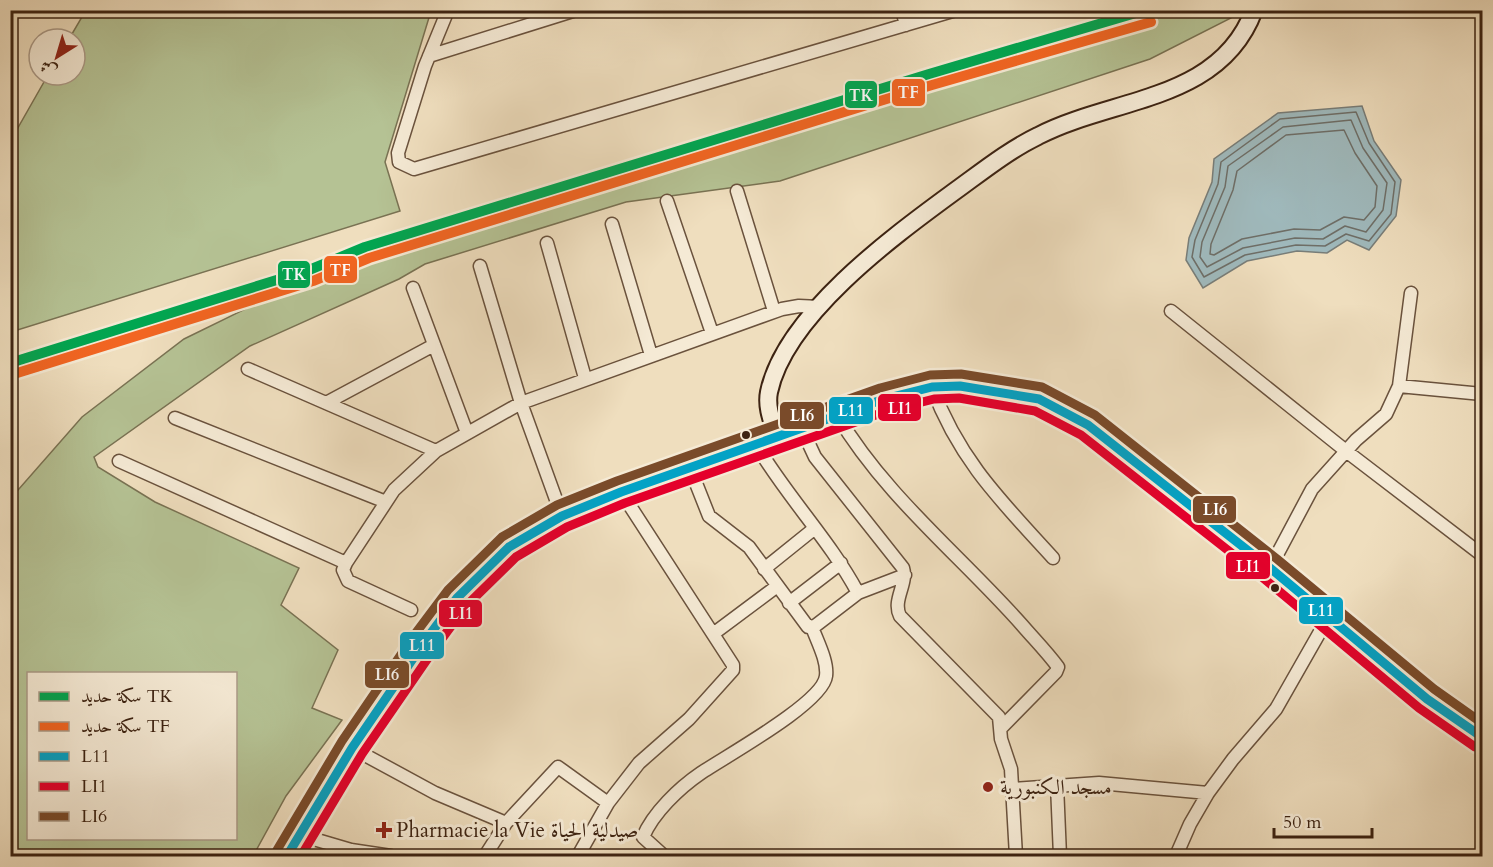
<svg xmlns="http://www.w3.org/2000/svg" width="1493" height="867" font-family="Cardo,Amiri,serif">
<rect width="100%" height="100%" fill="#efdebe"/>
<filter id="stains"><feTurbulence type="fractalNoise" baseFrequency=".00333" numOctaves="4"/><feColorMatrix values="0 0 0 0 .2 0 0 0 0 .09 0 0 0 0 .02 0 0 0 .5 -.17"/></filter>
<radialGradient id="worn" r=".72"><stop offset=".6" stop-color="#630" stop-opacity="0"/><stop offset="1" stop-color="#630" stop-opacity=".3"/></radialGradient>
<path fill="#b5c294" stroke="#797253" stroke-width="1.5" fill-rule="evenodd" d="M86,10L431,11L385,162L400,211L11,332V140L48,75H75V39H69Z
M1169,11H1235L1231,18L1150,59L780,181L626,202L425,264L399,279L250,346L94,457L98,467L155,502L299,568L281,605L338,650L312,708L342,720L286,796L253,856H11V498L82,417L184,339L333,266ZM28,674H236V838H28Z"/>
<path fill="#9fb9bc" stroke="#787d78" stroke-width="1.5" d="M1362,106L1374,141L1401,180L1396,216L1369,250L1347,240L1327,253L1297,251L1247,261L1203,288L1186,260L1189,238L1212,182L1214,159L1278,113Z"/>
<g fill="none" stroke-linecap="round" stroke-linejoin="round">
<path stroke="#6e6e67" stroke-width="1.5" d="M1356,112L1369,143L1395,182L1391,214L1369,241L1346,234L1325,246L1296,245L1245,255L1204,277L1192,257L1195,240L1218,184L1221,162L1280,119Z
M1351,120L1363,148L1387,183L1383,210L1366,232L1345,226L1323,239L1295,238L1243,248L1207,267L1200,257L1202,242L1225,187L1228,166L1283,127Z
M1344,130L1355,153L1377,186L1375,207L1364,220L1344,217L1320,230L1294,229L1242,239L1214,255L1210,254L1211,244L1233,190L1237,171L1286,135Z"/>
<defs>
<path id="minor" d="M448,10L425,66L398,153L399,162L414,169L956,10
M902,10L906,25
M429,56L576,10
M737,191L774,311
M667,201L712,333
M612,224L651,355
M547,243L585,378
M480,266L521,403L562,516
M413,288L467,433
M1171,311L1346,451L1482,555
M248,369L436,451
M1399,386L1482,394
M932,387C959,460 1002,502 1053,558
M326,403L434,345
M837,415C885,496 961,556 1022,625C1034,639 1047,652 1058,667L1056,672L1002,727
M175,418L386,502
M801,427L815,457L903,568C908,584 892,600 900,616L999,717L1001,739L1011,769L1016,856
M755,443C786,496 829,539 858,593
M119,461L346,563L394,490L436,451L521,403L782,309L799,306L820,307
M690,468L709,516L749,547L808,627L815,626L858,593L905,575
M346,563L343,570L348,581L411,610
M1270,568L1312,489L1356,440L1386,414L1399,386L1411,293
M764,569L815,528
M789,603L841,563
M713,634L776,587
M352,748L435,793L506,823L485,856
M1057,785L1060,856
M1012,789L1099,783L1208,793
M506,823L558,767L608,803L639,763L689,719L733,670V665L621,492
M300,835L351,850L391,856
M578,856L608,803
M664,856L643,837C653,813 679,788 701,773C726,756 823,703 826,676C828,661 817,641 812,627
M1176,856L1190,824L1208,793L1233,759L1276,709L1329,616"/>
<path id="secondary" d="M777,436C772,421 766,407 769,392C785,316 891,238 951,194C979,174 1007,151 1038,136C1113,97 1220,102 1254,10"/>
<path id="primary" d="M287,856L352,748L425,641L457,598L509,547L562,516L621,492L884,399L932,387L960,386L1039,399L1088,425L1270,568L1427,699L1482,737"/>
</defs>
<use href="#minor" stroke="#6a523d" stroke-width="15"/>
<use href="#secondary" stroke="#3d2312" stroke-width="20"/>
<use href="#primary" stroke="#3d2312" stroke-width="21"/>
<use href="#minor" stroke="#f5ead5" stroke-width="12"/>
<use href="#secondary" stroke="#f5ead5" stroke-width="16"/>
<use href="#primary" stroke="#efdebe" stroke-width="18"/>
<defs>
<path id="bus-1" d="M287,856L352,748L425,641L457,598L509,547L562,516L621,492L884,399L932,387L960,386L1039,399L1088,425L1270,568L1427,699L1482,737"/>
<path id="bus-2" d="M301,856L362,754L435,648L466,606L516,557L567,527L625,503L887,411L934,399L959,398L1035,411L1081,435L1262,577L1419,708L1475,747"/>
<path id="bus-3" d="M277,850L342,741L415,634L448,590L502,537L557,505L617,481L880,388L930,375L961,374L1042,387L1095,415L1277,559L1434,689L1482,723"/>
</defs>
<use href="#bus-1" stroke="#f5ead5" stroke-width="14"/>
<use href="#bus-2" stroke="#f5ead5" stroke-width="14"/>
<use href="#bus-3" stroke="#f5ead5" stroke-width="14"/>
<use href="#bus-1" stroke="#03a2c5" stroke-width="9"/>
<use href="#bus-2" stroke="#e4002b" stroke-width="9"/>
<use href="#bus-3" stroke="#7a4b2a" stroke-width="9"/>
<defs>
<path id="rail-1" d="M10,363L309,270L365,247L929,74L1146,10"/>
<path id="rail-2" d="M14,374L313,281L369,258L932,85L1151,22"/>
</defs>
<use href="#rail-1" stroke="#f5ead5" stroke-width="15"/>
<use href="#rail-2" stroke="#f5ead5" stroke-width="15"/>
<use href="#rail-1" stroke="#00a651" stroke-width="10"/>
<use href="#rail-2" stroke="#f26522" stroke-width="10"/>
</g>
<g fill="#3d2312" stroke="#f5ead5" stroke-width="2">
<circle cx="746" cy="435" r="5"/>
<circle cx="1275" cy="588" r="5"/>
</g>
<g fill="#8f2418" stroke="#f5ead5" stroke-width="2">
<circle cx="988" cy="787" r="6"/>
<path d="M381 821h6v6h6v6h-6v6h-6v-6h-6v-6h6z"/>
</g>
<g text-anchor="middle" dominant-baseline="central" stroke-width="6" stroke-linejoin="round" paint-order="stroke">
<g font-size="21" fill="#3d2312" stroke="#f5ead5" text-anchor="start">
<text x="1000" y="787">مسجد الكنبورية</text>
<text x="396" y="830">Pharmacie la Vie صيدلية الحياة</text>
</g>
</g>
<g stroke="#f5ead5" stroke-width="2">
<rect x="891" y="78" width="35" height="29" rx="6" fill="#f26522"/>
<rect x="844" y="80" width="34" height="29" rx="6" fill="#00a651"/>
<rect x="323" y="255" width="35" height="29" rx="6" fill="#f26522"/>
<rect x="277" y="260" width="34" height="29" rx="6" fill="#00a651"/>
<rect x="877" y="393" width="45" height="29" rx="6" fill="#e4002b"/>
<rect x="828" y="396" width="46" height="29" rx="6" fill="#03a2c5"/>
<rect x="779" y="401" width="46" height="29" rx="6" fill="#7a4b2a"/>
<rect x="1192" y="495" width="45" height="29" rx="6" fill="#7a4b2a"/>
<rect x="1225" y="551" width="46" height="29" rx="6" fill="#e4002b"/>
<rect x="1298" y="596" width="46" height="29" rx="6" fill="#03a2c5"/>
<rect x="438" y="599" width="45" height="29" rx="6" fill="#e4002b"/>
<rect x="399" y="631" width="46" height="29" rx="6" fill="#03a2c5"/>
<rect x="364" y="660" width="46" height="29" rx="6" fill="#7a4b2a"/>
</g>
<g font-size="16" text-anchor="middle" font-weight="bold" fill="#fff">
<text x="908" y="98">TF</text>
<text x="861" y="101">TK</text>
<text x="340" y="276">TF</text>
<text x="294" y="280">TK</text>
<text x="900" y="414">LI1</text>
<text x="851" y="416">L11</text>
<text x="802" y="421">LI6</text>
<text x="1215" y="515">LI6</text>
<text x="1248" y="572">LI1</text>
<text x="1321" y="616">L11</text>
<text x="461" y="619">LI1</text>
<text x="422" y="651">L11</text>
<text x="387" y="680">LI6</text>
</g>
<rect width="1493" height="867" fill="none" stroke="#efdebe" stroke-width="36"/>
<rect x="12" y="12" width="1469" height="843" fill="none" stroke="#3d2312" stroke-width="3"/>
<rect x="18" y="18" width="1457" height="831" fill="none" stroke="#3d2312" stroke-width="1.5"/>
<rect x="27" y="672" width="210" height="168" fill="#f5ead5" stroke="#ab9a87" stroke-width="1.5"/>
<rect x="39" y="692" width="30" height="9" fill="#00a651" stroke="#ab9a87" stroke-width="1.5"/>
<text x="81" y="702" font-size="18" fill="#3d2312">سكة حديد TK</text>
<rect x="39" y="722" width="30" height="9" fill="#f26522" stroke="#ab9a87" stroke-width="1.5"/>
<text x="81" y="732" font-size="18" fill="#3d2312">سكة حديد TF</text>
<rect x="39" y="752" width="30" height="9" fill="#03a2c5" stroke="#ab9a87" stroke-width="1.5"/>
<text x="81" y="762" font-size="18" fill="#3d2312">L11</text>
<rect x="39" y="782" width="30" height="9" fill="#e4002b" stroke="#ab9a87" stroke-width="1.5"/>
<text x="81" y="792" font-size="18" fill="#3d2312">LI1</text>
<rect x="39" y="812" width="30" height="9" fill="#7a4b2a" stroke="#ab9a87" stroke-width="1.5"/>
<text x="81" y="822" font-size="18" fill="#3d2312">LI6</text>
<g transform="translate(57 57) rotate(217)"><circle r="28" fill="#f5ead5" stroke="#ab9a87" stroke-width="1.5"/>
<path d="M0-4.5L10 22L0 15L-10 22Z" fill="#8f2418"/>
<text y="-9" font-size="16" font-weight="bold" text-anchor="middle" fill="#3d2312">ش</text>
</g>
<path d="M1274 828v9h98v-9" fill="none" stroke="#3d2312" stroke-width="3"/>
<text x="1283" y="828" font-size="18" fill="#3d2312" stroke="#f5ead5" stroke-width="4.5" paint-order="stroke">50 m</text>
<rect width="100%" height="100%" filter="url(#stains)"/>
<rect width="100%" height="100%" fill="url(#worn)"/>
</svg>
